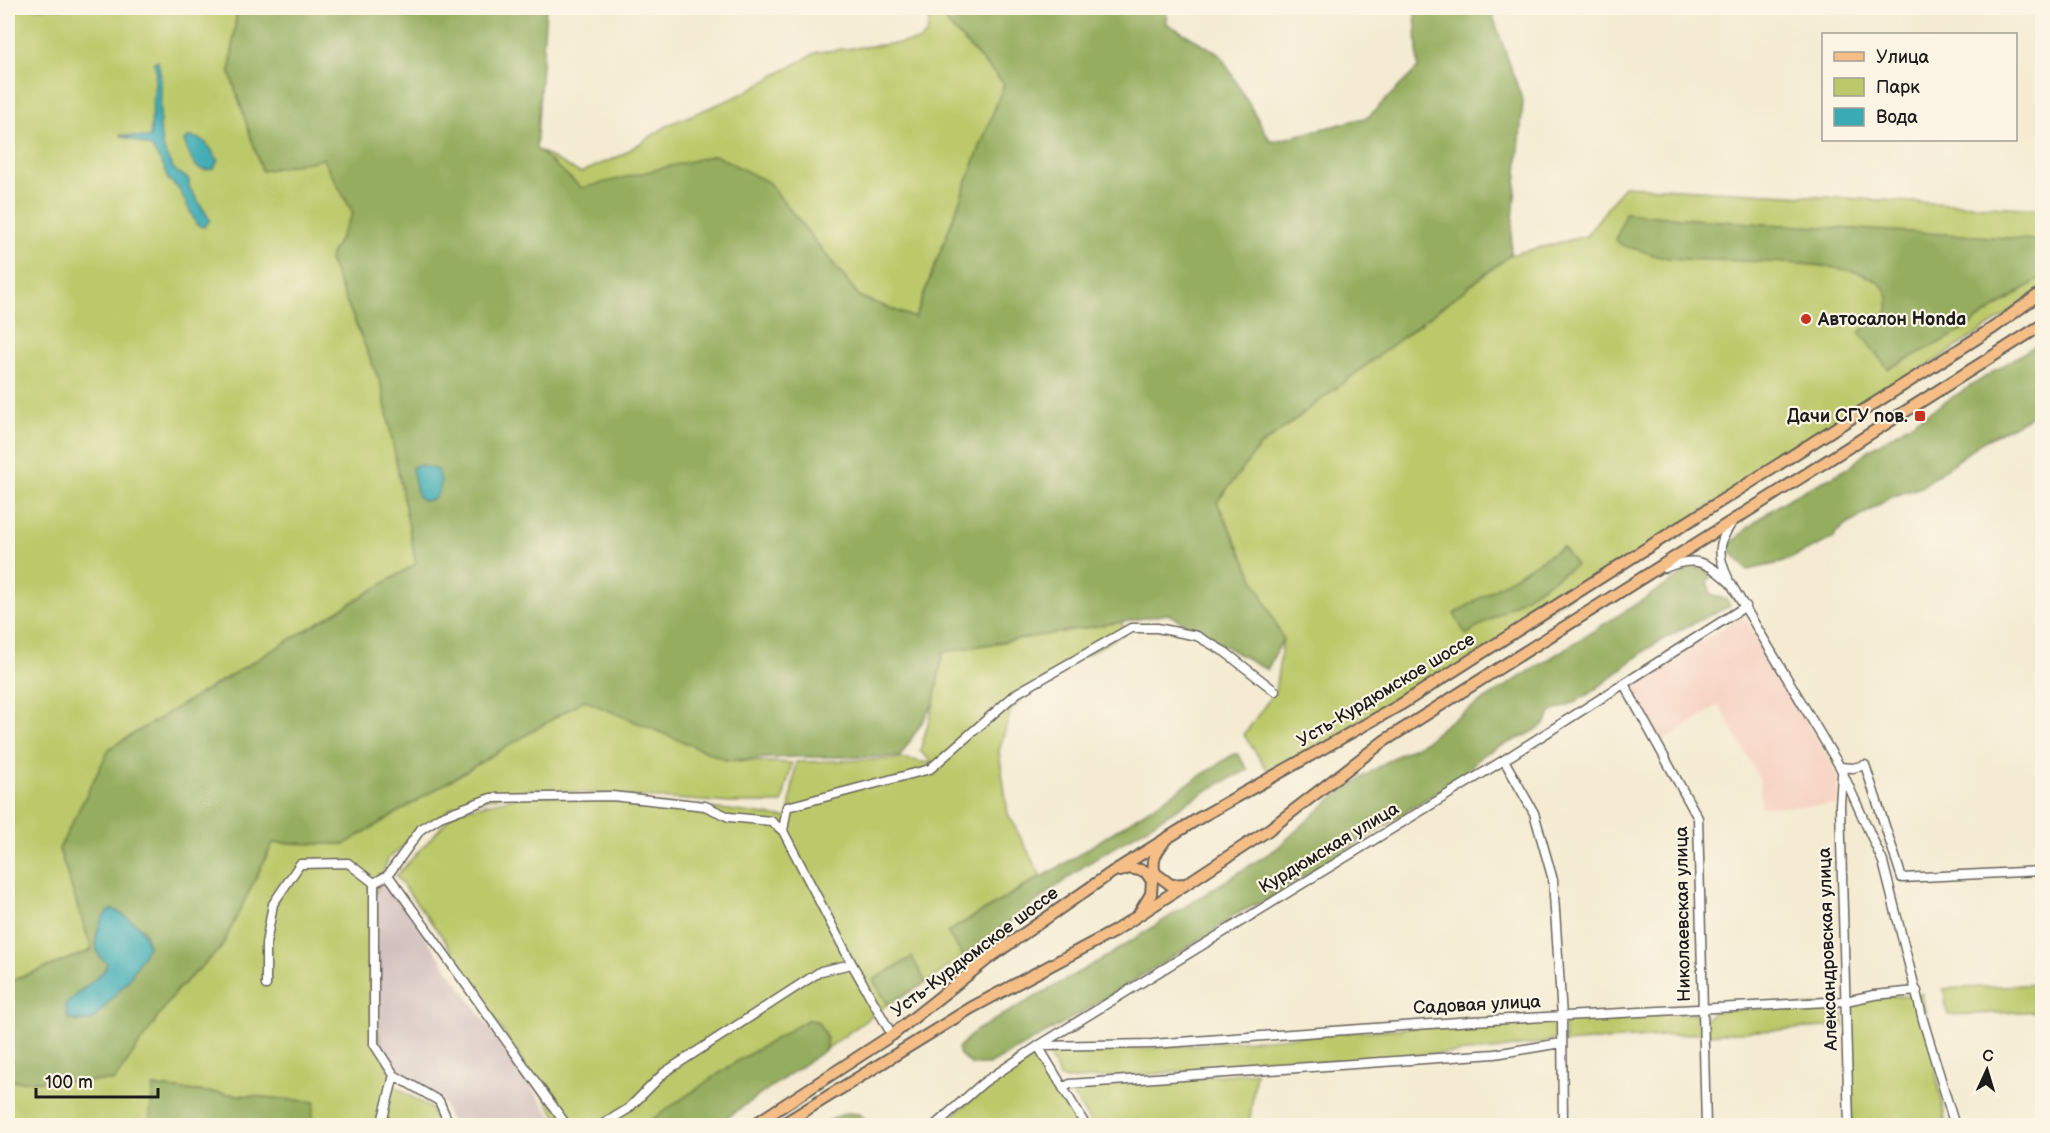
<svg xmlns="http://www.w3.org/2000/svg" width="2050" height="1133" font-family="'Balsamiq Sans',sans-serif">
<rect width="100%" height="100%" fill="#fcf5e5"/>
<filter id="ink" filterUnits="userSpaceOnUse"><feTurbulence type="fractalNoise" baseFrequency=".0167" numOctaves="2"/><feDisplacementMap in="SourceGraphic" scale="12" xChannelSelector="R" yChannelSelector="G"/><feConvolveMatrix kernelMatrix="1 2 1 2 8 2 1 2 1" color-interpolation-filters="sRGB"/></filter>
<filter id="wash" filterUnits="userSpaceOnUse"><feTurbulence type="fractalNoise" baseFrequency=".008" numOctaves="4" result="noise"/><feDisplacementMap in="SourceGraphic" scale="24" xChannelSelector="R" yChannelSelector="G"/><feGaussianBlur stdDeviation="1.35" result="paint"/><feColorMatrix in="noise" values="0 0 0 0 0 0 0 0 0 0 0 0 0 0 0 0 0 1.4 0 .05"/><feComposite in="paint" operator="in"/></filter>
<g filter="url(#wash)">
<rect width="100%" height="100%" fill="#f4ebd2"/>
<path fill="#f6d2c3" d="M1743,615L1838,775L1837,805L1761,807L1760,780L1719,705L1662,742L1630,688Z"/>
<path fill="#d1bfbd" d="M386,881L558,1125H452L441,1098L396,1074L377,1040L376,884Z"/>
<path fill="#bcc96b" stroke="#6c7244" stroke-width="1.5" d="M8,8H237L230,73L262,171L323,159L353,213L329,259L382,387L416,564L110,748L59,849L92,950L8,982Z
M925,8H942L947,23L1004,84L915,318L860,297L768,182L614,181L582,189L536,149L580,173L622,155L670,124L738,96L817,52L918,41L927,34L930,15Z
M1624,186L2042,209V292L1469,661L1272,777L1244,735L1275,691L1283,639L1217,502L1258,448L1510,255L1586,236Z
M1120,622L1128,631L1037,683L1011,710L999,751L1008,814L1041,876L948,932L963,956L926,983L912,957L873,980L888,1004L825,1050L827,1038L736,1062L644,1125H562L444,939L396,876L456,811L531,794L729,810L788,818L796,762L907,759L934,764L920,751L934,703L943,652Z
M584,700L726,760L792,763L782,803H730L531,789L452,807L388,859L371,905V1009L394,1086L430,1108L437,1125H310L314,1102L154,1087L149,1125L8,1126V1081H114L176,991L221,948L273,843L345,844Z
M2042,984V1011L1948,1015L1943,989Z
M1922,994L1946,1125H1851L1850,1008C1860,1000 1884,996 1898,996C1908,996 1912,998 1922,994Z
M1841,1004L1844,1026L1706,1034V1019L1715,1011Z
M1644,1014H1696L1700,1018L1701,1033L1565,1043L1564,1024L1569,1018Z
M1554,1020L1558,1031L1551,1041L1494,1050L1066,1080L1060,1077L1047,1052L1151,1048L1472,1023Z
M1030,1058L1038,1061L1079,1125L941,1126L978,1093Z
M1256,1072L1249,1125H1092L1071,1092L1074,1087Z"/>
<path fill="#95ad5f" stroke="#58643e" stroke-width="1.5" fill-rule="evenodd" d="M237,8H546L536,149L582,188L715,155L768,182L860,297L915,318L1004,84L947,23L942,8H1167L1166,23L1220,54L1271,142L1368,117L1418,68L1415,8H1490L1523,102L1510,255L1258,448L1217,502L1283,639L1267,670L1168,614L943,652L934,703L900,757H796L726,760L584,700L345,844L273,843L221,948L176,991L114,1081H8V982L92,950L59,849L110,748L416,564L382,387L329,259L353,213L323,159L262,171L230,73ZM116,911L144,930L148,946L130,978L92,1021L74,1022L77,993L101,975L108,963L105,960Z
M1625,213C1761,227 1897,229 2034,240L2042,243V277L1956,334L1888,369L1859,332L1888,311C1889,301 1889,293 1881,285C1852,255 1708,264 1662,257C1652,256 1645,251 1636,249C1627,247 1622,247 1616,240Z
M2042,341V411L1982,442L1921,487L1891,497L1836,532L1834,538L1781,563L1747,570L1731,552L1730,545C1751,523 1781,501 1809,488C1831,478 1850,469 1867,451Z
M1562,547L1576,565L1466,635L1454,614Z
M1690,566L1706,570L1711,577L1707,581L1711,594L1727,600L1730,606C1703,618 1676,631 1652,646C1618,668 1592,700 1553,711C1549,715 1548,720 1545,723C1523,744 1483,743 1467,773L1272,897L1236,914L1208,935L1081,1013L989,1065H972L960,1055L958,1048L975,1031L1109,955L1276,849L1332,798L1389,760L1426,741L1447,723L1676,579Z
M1234,754H1238L1248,770L1209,789L1087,864L963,956L947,932L1064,864Z
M912,957L926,983L888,1004L873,980Z
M807,1020L817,1021C824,1032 829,1037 825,1050L716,1125H644L736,1062Z
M153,1087L315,1102L310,1125H149Z
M846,1113L859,1114L873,1125H819Z"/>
<path fill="#3aabb4" stroke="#2b6468" stroke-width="1.5" d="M158,61C168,100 148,132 174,169C178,174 184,175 189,180V187L210,220L204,227L197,225L179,189L168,179L163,165L151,147L120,135L150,138L156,70L154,62Z
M189,137C207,138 209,147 218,160L214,168C193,176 190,155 184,141Z
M418,465L438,470C443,482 441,489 434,499L424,501L418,496L412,468Z
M113,909C133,922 142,922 148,946L130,978L92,1021L69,1020L65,1005L105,970L107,963C105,961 102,959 100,957C91,944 99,914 113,909Z"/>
</g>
<g filter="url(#ink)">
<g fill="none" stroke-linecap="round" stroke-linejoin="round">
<defs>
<path id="minor" d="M1665,568C1695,555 1709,562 1731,584L1840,767L1883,862L1923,1020L1955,1126
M1728,578C1718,557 1717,544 1731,524
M1624,684L1698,818L1706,1126
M1504,760L1534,813L1553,880L1562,1017L1563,1126
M1840,767L1853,768L1865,765L1902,878L2042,871
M1842,775L1840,805L1849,1126
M783,831L787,807L930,769L1017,693L1131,628H1157L1197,636L1225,652L1275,691
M388,875L567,1126
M374,883L388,875L421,829L440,817L491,798L612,796L705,806L729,817L771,821L783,831L852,964L892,1035
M266,985V944L273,904L300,864L348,863L374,883V1044L394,1075L381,1126
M394,1075L439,1101L450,1126
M1063,1088L1070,1084L1495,1054L1561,1043
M600,1126L628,1109L665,1072L821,971L852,964
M934,1126L983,1083L1038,1046L1504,760L1746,606
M1086,1126L1038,1046L1152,1044L1472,1021L1846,1001L1874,995L1917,991"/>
<path id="major" d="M1164,842C1156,852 1151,861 1155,873L1171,885L1185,884
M1120,871L1129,868L1145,871L1152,881L1151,894L1140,912
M752,1126L892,1035L989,958L1111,873L1201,817L1400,705L1993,328L2042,292
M780,1126L971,1008L1113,932L1267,831L1384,741L2042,325"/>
</defs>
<use href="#minor" stroke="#68645c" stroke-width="11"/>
<use href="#major" stroke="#68645c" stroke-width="14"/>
<use href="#minor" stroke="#fff" stroke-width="8"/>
<use href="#major" stroke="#f6be87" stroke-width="10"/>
</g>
</g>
<g fill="#c8321e" stroke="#fcf5e5" stroke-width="2">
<circle cx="1806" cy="319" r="6"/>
<rect x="1914" y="410" width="12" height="12" rx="3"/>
</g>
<g text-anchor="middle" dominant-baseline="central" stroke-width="4.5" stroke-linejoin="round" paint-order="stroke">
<g font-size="18" font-weight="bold" fill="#1c1c1c" stroke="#fcf5e5" text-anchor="start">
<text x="1818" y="319">Автосалон Honda</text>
<text x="1908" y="416" text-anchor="end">Дачи СГУ пов.</text>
</g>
<g font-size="18" fill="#1c1c1c" stroke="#fcf5e5">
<text transform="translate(1386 690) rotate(-31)">Усть-Курдюмское шоссе</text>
<text transform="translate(1329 848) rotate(-31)">Курдюмская улица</text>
<text transform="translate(1683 914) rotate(-91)">Николаевская улица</text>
<text transform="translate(1828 949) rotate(-92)">Александровская улица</text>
<text transform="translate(975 952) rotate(-37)">Усть-Курдюмское шоссе</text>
<text transform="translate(1477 1005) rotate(-3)">Садовая улица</text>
</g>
</g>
<rect width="2050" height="1133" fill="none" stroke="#fcf5e5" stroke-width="30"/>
<rect x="1822" y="33" width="195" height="108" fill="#fcf5e5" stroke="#a29e95" stroke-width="1.5"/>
<rect x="1834" y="52" width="30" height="9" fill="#f6be87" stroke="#a29e95" stroke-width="1.5"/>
<text x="1876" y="63" font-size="18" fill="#1c1c1c">Улица</text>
<rect x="1834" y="78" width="30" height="18" fill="#bcc96b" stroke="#a29e95" stroke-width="1.5"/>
<text x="1876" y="93" font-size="18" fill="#1c1c1c">Парк</text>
<rect x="1834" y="108" width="30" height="18" fill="#3aabb4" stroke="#a29e95" stroke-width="1.5"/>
<text x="1876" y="123" font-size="18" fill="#1c1c1c">Вода</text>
<g transform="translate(1987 1070) rotate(4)" stroke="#fcf5e5" stroke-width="4.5" paint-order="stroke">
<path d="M0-4.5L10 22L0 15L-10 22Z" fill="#1c1c1c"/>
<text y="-9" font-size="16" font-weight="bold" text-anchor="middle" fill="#1c1c1c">С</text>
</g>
<path d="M36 1088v9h122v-9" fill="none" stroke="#1c1c1c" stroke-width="3"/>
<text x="45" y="1088" font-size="18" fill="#1c1c1c" stroke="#fcf5e5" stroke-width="4.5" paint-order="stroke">100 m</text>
</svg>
